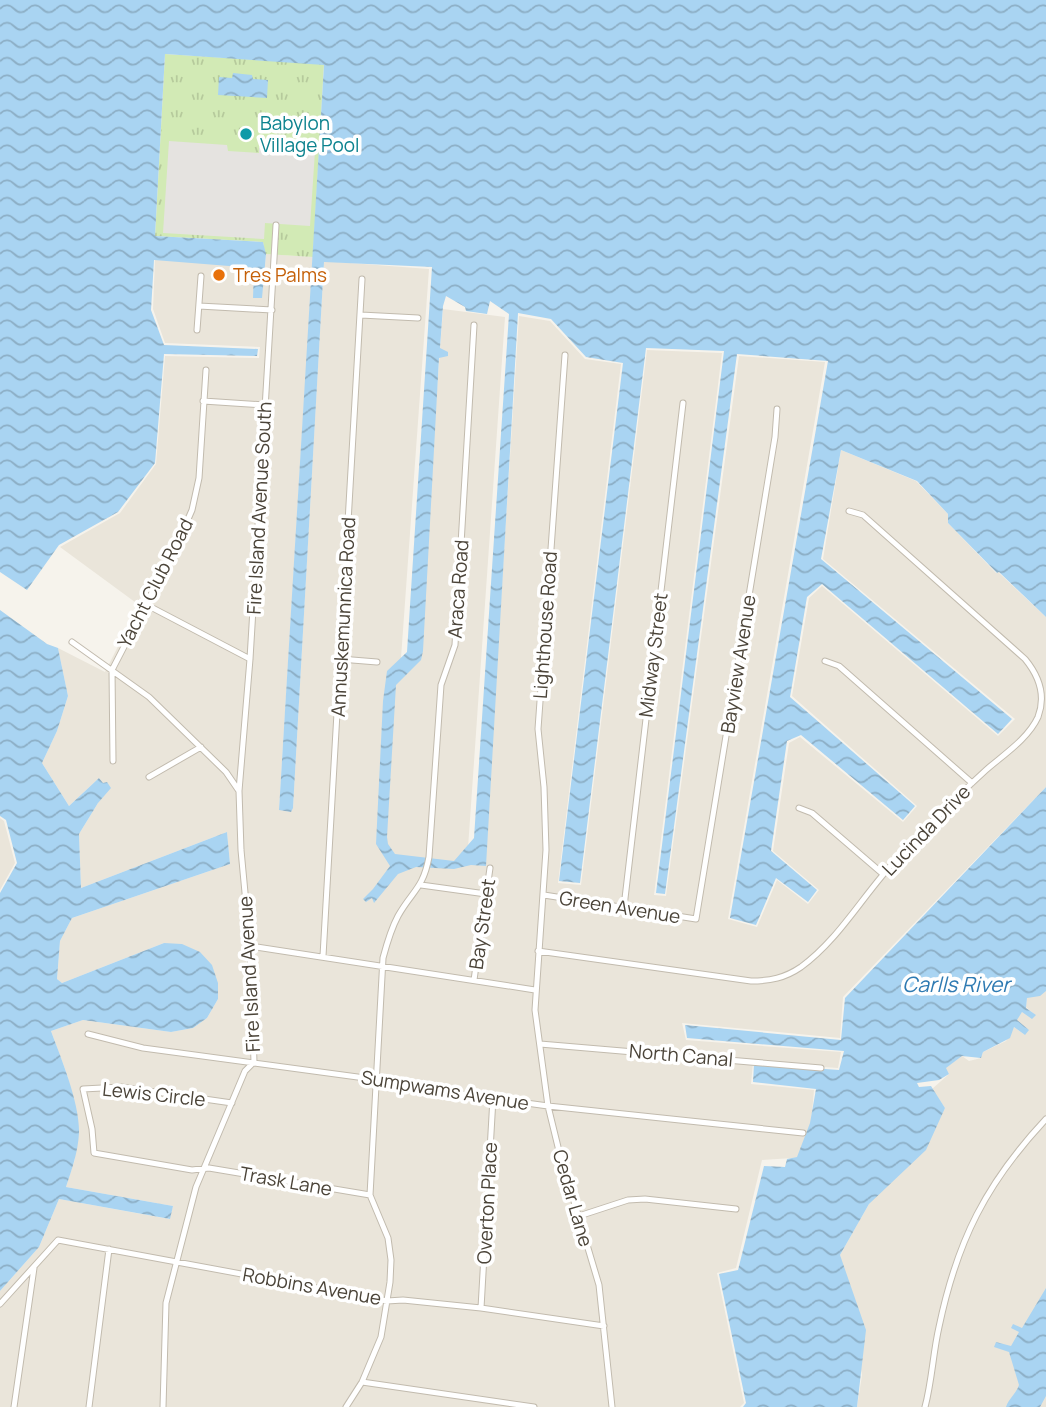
<svg xmlns="http://www.w3.org/2000/svg" width="1046" height="1407" font-family="Manrope,sans-serif">
<defs>
<pattern id="park-tufts" width="24" height="20" patternUnits="userSpaceOnUse" patternTransform="scale(1.75)"><rect width="24" height="20" fill="#d2eab5"/><path d="M3 7l-1-3M5 7V3M7 7l1-3M15 17l-1-3M17 17v-4M19 17l1-3" fill="none" stroke="#b6ca9c"/></pattern>
<pattern id="water-waves" width="16" height="10" patternUnits="userSpaceOnUse" patternTransform="scale(1.75)"><rect width="16" height="10" fill="#a9d4f2"/><path d="M0 5q4-4 8 0t8 0" fill="none" stroke="#8caec5"/></pattern>
</defs>
<rect width="100%" height="100%" fill="#f6f3ec"/>
<path fill="#eae5da" d="M266,254L313,257L279,810L293,808L324,261L429,269L401,658L417,659L443,309L505,317L468,848L485,850L519,316L550,321L585,359L621,364L558,883L581,885L647,350L722,353L654,895L666,896L739,356L825,362L728,919L757,927L777,880L808,904L819,890L773,851L789,743L800,737L903,822L917,806L792,696L809,598L822,586L998,736L1015,719L823,559L841,450L916,481L948,514V523L996,573L998,572L1046,617V787L843,997L840,1038L682,1023L686,1040L841,1052L838,1068L753,1062L751,1084L814,1090L808,1157L762,1160L736,1268L717,1273L744,1403L740,1407H0V1291L39,1247L59,1199L169,1219L173,1206L66,1187L75,1159L68,1077L51,1031L83,1020L171,1032L193,1028L207,1018L218,999L164,943L62,983L57,979L60,941L72,918L230,864L227,832L81,888L79,834L98,803L103,784L99,778L69,806L42,763L57,731L68,696L58,648L105,672L139,605L60,547L120,513L156,464L165,356L259,358L260,347L165,343L153,309L155,259L265,265Z
M0,818L4,821L15,863L0,890Z
M1046,991V1407H857L862,1375L840,1255L869,1204L945,1108L932,1089L949,1074L945,1068L962,1056L969,1061L981,1058L983,1052L1006,1041L1014,1027L1025,1035L1016,1020L1022,1012L1035,1015L1026,1007L1027,997Z"/>
<path fill="url(#park-tufts)" d="M165,54L324,64L313,257L265,254L263,242L155,236Z"/>
<path fill="#e5e3e0" d="M169,141L227,145L228,151L259,153V147L315,151L310,226L265,223L264,239L163,233Z"/>
<path fill="url(#water-waves)" fill-rule="evenodd" d="M0,0H1046V617L999,572L997,573L948,523V514L917,481L841,450L821,559L1012,719L998,734L822,584L807,597L790,697L915,806L903,820L801,735L787,741L771,851L817,890L808,902L776,878L756,925L730,918L828,361L737,354L665,894L656,893L724,351L646,348L580,883L559,881L623,363L586,357L551,319L518,313L486,866L471,865L454,869L416,867L398,874L374,903L372,898L366,902L363,899L373,889L390,866L376,844L383,701L387,671L407,652L432,267L324,262L293,808L291,812L279,810L324,65L165,54L155,236L263,242L266,254L262,298H253L254,268L154,260L151,310L164,345L258,349L257,356L164,354L155,463L118,512L59,545L27,590L0,572ZM446,296L465,307L466,311L487,314L490,301L509,314L474,838L454,861L395,854L388,844L387,837L396,685L421,660L423,651L439,358L448,356V352L440,348L443,306Z
M233,73L252,75L253,79L268,80L267,98L218,95L219,77L232,78Z
M0,610L47,644L58,648L68,696L57,731L42,763L69,806L99,778L103,783L107,782L111,788L98,803L79,834L81,888L227,832L230,864L72,918L60,941L57,979L62,983L164,943L182,944L200,952L212,965L218,983V999L207,1018L193,1028L171,1032L83,1020L51,1031C61,1058 80,1104 79,1133C78,1152 72,1169 66,1187L173,1206L170,1219L59,1199L39,1247L0,1291V893L17,863L6,820L0,816Z
M1046,787V991L1040,996L1027,998L1026,1008L1036,1015L1032,1019L1022,1012L1017,1020L1029,1030L1025,1035L1014,1027L1010,1038L983,1052L981,1058L962,1056L946,1068L949,1074L939,1080L917,1083L919,1087L931,1086L945,1108L926,1150L869,1204L840,1255L866,1330L857,1407H743L746,1403L719,1274L738,1270L764,1166L785,1167L787,1159L797,1157L810,1123L816,1089L753,1082L754,1064L839,1070L844,1051L687,1038L685,1025L841,1040L845,998Z
M1046,1288V1396L1040,1407H1006C1009,1398 1016,1394 1019,1385L1009,1352L994,1347L996,1342L1011,1346L1019,1332L1011,1328L1013,1324L1022,1328Z"/>
<g fill="none" stroke-linecap="round" stroke-linejoin="round">
<defs>
<path id="minor" d="M199,306L272,310
M361,315L418,318
M197,330L201,276
M565,355L538,729L544,787L546,850L535,1010L548,1106L559,1151L599,1285L612,1407
M203,401L265,405
M145,604L250,659
M72,642L149,697L226,772L239,791L241,850L250,946L254,1062L245,1071L196,1187L166,1303L163,1407
M340,659L377,662
M825,661L839,666L972,783
M113,761L112,670L178,542L192,510L199,478L206,370
M149,777L201,747
M239,791L250,659L276,225
M799,808L812,813L883,874
M421,885L486,894
M544,895L696,919L775,437L777,409
M624,907L683,403
M250,946L535,990
M538,951L751,981C770,981 785,978 801,967C834,943 856,907 882,876C913,839 950,803 986,770C1003,755 1028,739 1038,717C1046,696 1039,676 1025,659L863,515L849,511
M323,956L362,279
M474,980L490,868
M88,1034L143,1048L365,1078L390,1084L548,1106L803,1133
M540,1044L821,1068
M232,1103L121,1087L83,1089L92,1129L94,1153L192,1170L209,1168L370,1195
M579,1216L628,1200L645,1199L736,1209
M0,1304L58,1240L387,1301L403,1300L481,1308L604,1326
M481,1308L493,1098
M362,1382L534,1407
M14,1407L34,1268
M89,1407L109,1249
M346,1407L362,1382L381,1337L390,1282L391,1260L388,1238L370,1195L383,958C387,943 391,929 398,916C412,891 423,889 429,857L441,685L455,645L474,325
M925,1407C932,1381 933,1353 939,1327C957,1241 986,1183 1046,1119"/>
</defs>
<use href="#minor" stroke="#c2bbae" stroke-width="7"/>
<use href="#minor" stroke="#fff" stroke-width="5"/>
</g>
<circle fill="#0f9aa8" stroke="#fff" stroke-width="2.5" cx="246" cy="134" r="7"/>
<circle fill="#e8710a" stroke="#fff" stroke-width="2.5" cx="219" cy="275" r="7"/>
<g text-anchor="middle" dominant-baseline="central" stroke-width="7" stroke-linejoin="round" paint-order="stroke">
<g font-size="19" fill="#0d838f" stroke="#fff" text-anchor="start">
<text x="260" y="123">Babylon<tspan x="260" dy="22">Village Pool</tspan></text>
</g>
<g font-size="19" fill="#c56008" stroke="#fff" text-anchor="start">
<text x="233" y="275">Tres Palms</text>
</g>
<g font-size="19" fill="#4b4439" stroke="#fff">
<text transform="translate(259 508) rotate(-87)">Fire Island Avenue South</text>
<text transform="translate(155 583) rotate(-63)">Yacht Club Road</text>
<text transform="translate(458 589) rotate(-86)">Araca Road</text>
<text transform="translate(343 617) rotate(-87)">Annuskemunnica Road</text>
<text transform="translate(545 625) rotate(-86)">Lighthouse Road</text>
<text transform="translate(653 655) rotate(-83)">Midway Street</text>
<text transform="translate(738 664) rotate(-81)">Bayview Avenue</text>
<text transform="translate(926 830) rotate(-46)">Lucinda Drive</text>
<text transform="translate(620 907) rotate(9)">Green Avenue</text>
<text transform="translate(482 924) rotate(-82)">Bay Street</text>
<text transform="translate(249 974) rotate(-93)">Fire Island Avenue</text>
<text transform="translate(681 1055) rotate(5)">North Canal</text>
<text transform="translate(445 1090) rotate(9)">Sumpwams Avenue</text>
<text transform="translate(154 1094) rotate(6)">Lewis Circle</text>
<text transform="translate(286 1181) rotate(10)">Trask Lane</text>
<text transform="translate(573 1198) rotate(74)">Cedar Lane</text>
<text transform="translate(487 1203) rotate(-87)">Overton Place</text>
<text transform="translate(312 1286) rotate(10)">Robbins Avenue</text>
</g>
<g font-size="21" font-style="italic" fill="#2e7ab2" stroke="#fff">
<text x="956" y="984">Carlls River</text>
</g>
</g>
</svg>
